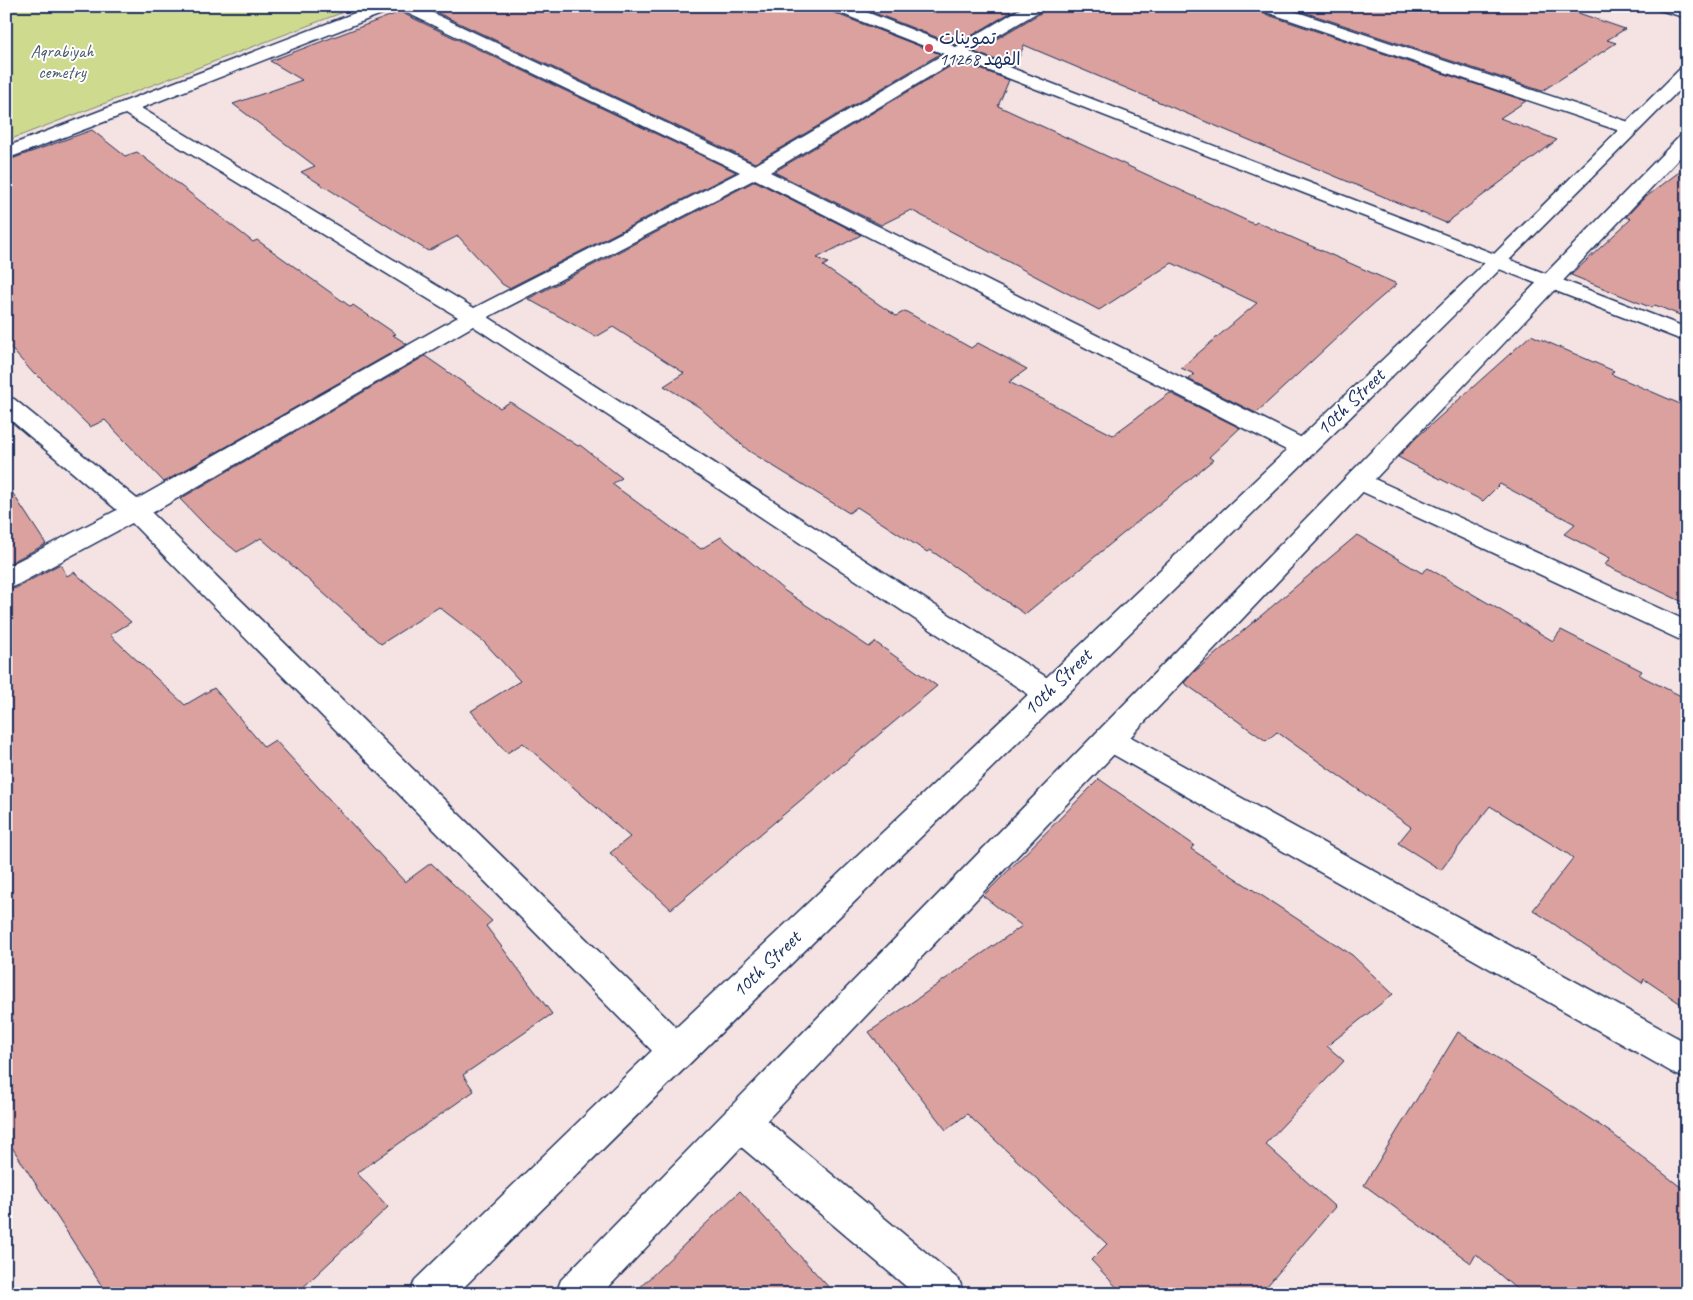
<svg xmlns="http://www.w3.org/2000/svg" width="1693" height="1300" font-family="Caveat,'Playpen Sans Arabic',sans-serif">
<rect width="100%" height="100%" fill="#f4e3e2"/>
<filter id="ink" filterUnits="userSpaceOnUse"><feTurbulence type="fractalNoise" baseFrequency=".02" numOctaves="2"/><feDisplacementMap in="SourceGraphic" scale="10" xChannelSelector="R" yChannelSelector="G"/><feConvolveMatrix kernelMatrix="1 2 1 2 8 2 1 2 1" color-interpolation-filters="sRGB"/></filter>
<g filter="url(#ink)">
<path fill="#cedb8f" stroke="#748576" d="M6,6H327L341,13L6,141Z"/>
<path fill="#dba19e" stroke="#1b2f5e" d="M423,6H826L829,11L940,54L755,163Z
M857,6H1021L956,45Z
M1047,6H1253L1256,11L1526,101L1500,118L1557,140L1446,223L1024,45L1015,67L974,52L1044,11Z
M1286,6H1558L1625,29L1607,40L1616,43L1542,91Z
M400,12L736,172L509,288L502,284L458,236L428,251L301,172L315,166L233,104L302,80L270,61Z
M959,61L1009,80L998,106L1254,224L1257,222L1397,284L1370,307L1256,413L1188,379L1194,374L1181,368L1257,303L1172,263L1099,310L911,210L881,225L774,172Z
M92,130L125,156L137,152L253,242L257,240L351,307L353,305L396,334L393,335L407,344L164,482L105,420L90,427L35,373L34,374L6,343V161Z
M1687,166V318L1655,305L1652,308L1571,275L1631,219L1626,217L1642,200Z
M755,181L861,235L817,258L828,263L823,266L896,316L905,311L971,348L978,343L1027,369L1009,382L1113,435L1170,393L1240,428L1209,457L1213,460L1025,614L930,550L927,552L857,507L849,513L749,451L699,407L664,386L684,373L613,327L596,337L528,299Z
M1531,335L1614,371L1611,374L1687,407V604L1605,565L1610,558L1564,534L1575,524L1500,484L1483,501L1398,457L1416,438Z
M425,356L500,408L510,402L578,446L580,445L622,478L612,484L701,549L721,537L785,591L869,647L875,642L937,686L671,909L610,853L630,837L523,743L507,753L471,711L520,681L483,641L439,607L381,644L261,538L237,552L207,527L180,499Z
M6,483L46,544L6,565Z
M1357,535L1422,573L1428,568L1553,641L1561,630L1642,671L1639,675L1687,699V1008L1644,979L1642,983L1533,910L1573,858L1568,854L1490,806L1441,870L1398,843L1411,827L1277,732L1266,741L1184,683L1194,672Z
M60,564L67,576L74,572L131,622L110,635L185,705L214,688L264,747L275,740L405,882L431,863L492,921L486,926L552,1014L463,1075L474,1091L357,1173L388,1207L296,1294H107L6,1138V590L16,588Z
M1099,779L1194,845L1191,849L1352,955L1393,994L1327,1046L1344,1061L1265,1144L1335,1207L1260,1294H1123L1091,1260L1107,1244L967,1114L946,1130L869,1032L1022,926L983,896Z
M1458,1032L1610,1132L1687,1192V1277L1675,1294H1522L1476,1254L1471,1263L1364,1185Z
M740,1191L835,1294H633Z"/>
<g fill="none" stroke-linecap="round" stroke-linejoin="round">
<defs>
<path id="street" d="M373,6H396L394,9L141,108L474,308L740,172L399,9L397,6H418L755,165L944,54L830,9L828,6H851L956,47L1025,6H1045L1043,9L970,52L1687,328V342L959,59L770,172L1310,442L1314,448L1310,454L1302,456L1294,454L755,179L488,317L1057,684L1061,692L1057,700L1047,703L1037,700L473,326L152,513L688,1039L693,1051L688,1063L676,1068L664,1063L132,523L15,586L6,588V567L117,510L6,416V397L14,399L137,499L458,317L125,114L6,159V147Z
M1255,6H1279L1635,124L1638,128L1635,132L1629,133L1623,132L1257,9Z
M1654,6L1687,8V18L1656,9Z
M1359,472L1687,621V643L1350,486L1347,480L1350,474Z
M1110,727L1120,731L1687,1043V1079L1675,1074L1100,747L1095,739L1100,731Z
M740,1104L753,1109L959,1280L964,1294H915L727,1135L722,1122L727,1109Z"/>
<path id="secondary" d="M1687,67V82C1282,491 864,887 457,1294H410L415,1280L664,1039L1489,259L1681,68Z
M1687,134V150L602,1294H556L561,1280L1681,135Z"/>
</defs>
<use href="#street" stroke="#1b2f5e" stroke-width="3"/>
<use href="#secondary" stroke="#1b2f5e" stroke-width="3"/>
<use href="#street" fill="#fff" fill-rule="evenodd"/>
<use href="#secondary" fill="#fff" fill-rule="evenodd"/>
</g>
</g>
<circle fill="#d1495b" stroke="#fff" stroke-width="2" cx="929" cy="48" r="5"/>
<g text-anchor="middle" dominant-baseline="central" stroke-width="4" stroke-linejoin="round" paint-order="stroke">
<g font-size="18" fill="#1b2f5e" stroke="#fff" text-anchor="start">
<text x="939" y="38">تموينات<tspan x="939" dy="21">الفهد 11268</tspan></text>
</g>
<g font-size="18" fill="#485a6a" stroke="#fff">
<text x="62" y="51">Aqrabiyah<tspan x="62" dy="21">cemetry</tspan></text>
</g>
<g font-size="21" fill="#1b2f5e" stroke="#fff">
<text transform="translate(1350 402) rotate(-44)">10th Street</text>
<text transform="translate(1057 682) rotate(-44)">10th Street</text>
<text transform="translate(766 964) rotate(-44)">10th Street</text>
</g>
</g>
<rect width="1693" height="1300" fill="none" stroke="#fff" stroke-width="25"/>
<rect x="12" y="12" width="1668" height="1275" fill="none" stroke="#1b2f5e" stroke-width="2" filter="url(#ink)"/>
</svg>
